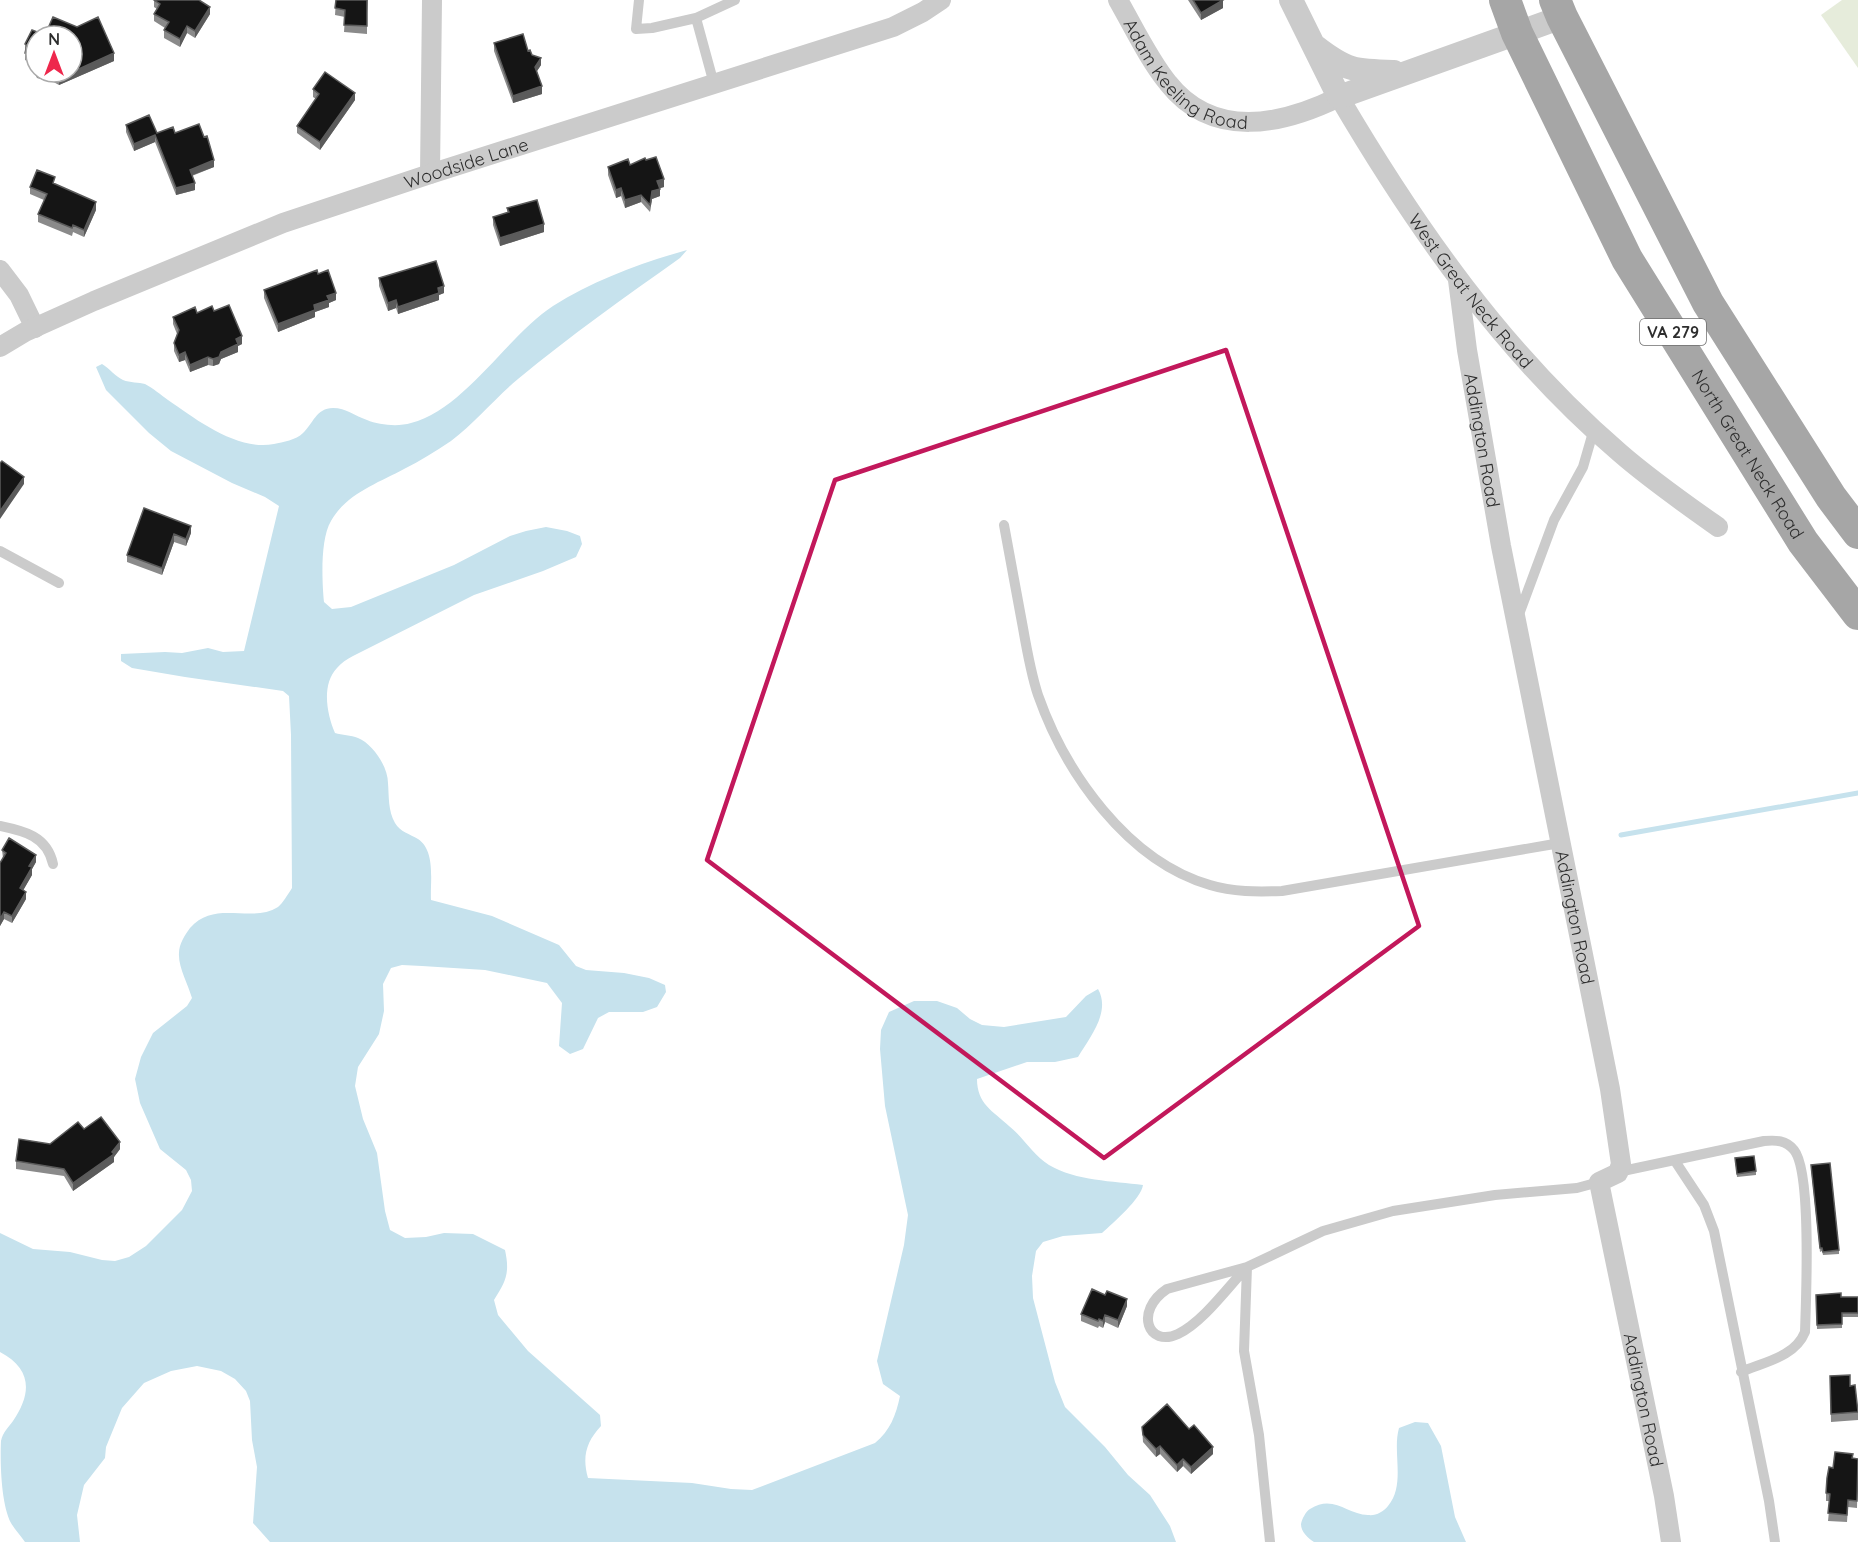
<svg xmlns="http://www.w3.org/2000/svg" width="1858" height="1542" font-family="Quicksand,sans-serif">
<rect width="100%" height="100%" fill="#fff"/>
<path fill="#e6ecdb" d="M1842,0H1858V68L1821,15Z"/>
<path fill="#c6e2ed" d="M687,250L680,258C625,297 570,336 518,379C495,398 475,423 451,441C436,451 420,461 404,469C378,483 346,494 331,521C320,539 322,582 324,602L332,609L351,607L454,565L510,536L526,531L546,527L567,531L580,536L582,544L576,557L543,571L474,595L353,656C347,659 341,663 337,668C321,685 327,714 335,733C342,735 351,735 358,738C373,744 388,767 388,783C389,796 388,811 395,823C400,832 410,834 418,839C436,851 430,882 431,900L492,916L559,945L576,966L586,970L624,973L649,978L665,985L666,992L657,1007L643,1012H609L598,1018L583,1049L570,1054L559,1046L562,1003L547,983L485,970L422,966L402,965L391,968L383,984L384,1011L379,1034L358,1067L355,1086L363,1119L377,1153L385,1211L390,1230L405,1238L426,1237L444,1233L473,1234L505,1250C510,1273 506,1281 494,1300L498,1315L528,1351L600,1415L601,1426C586,1442 582,1457 588,1478L692,1483L731,1489L752,1490L875,1443C890,1431 896,1415 900,1396L883,1384L877,1361L904,1245L908,1215L885,1106L880,1049L881,1030L889,1012L914,1001H937L957,1008L970,1019L982,1025L1004,1027L1066,1017L1086,996L1098,989C1111,1012 1090,1037 1078,1057L1055,1062H1027L977,1079C977,1104 993,1111 1009,1126C1023,1137 1034,1156 1049,1165C1076,1181 1113,1181 1143,1185C1141,1199 1113,1223 1102,1233L1063,1236L1043,1242L1036,1251L1032,1276L1033,1298L1055,1382L1065,1407L1105,1447L1128,1475L1150,1495L1170,1526L1176,1542H270L253,1523L257,1467L252,1440L250,1401L246,1391L235,1379L221,1371L197,1366L171,1371L144,1383L122,1408L106,1447L105,1458L84,1485L77,1515L80,1542H25C21,1536 15,1530 11,1523C1,1504 0,1462 1,1441C3,1432 8,1428 13,1421C32,1393 32,1369 0,1352V1233L33,1249L70,1252L102,1260L115,1261L129,1257L146,1246L182,1210L192,1191L191,1180L186,1170L160,1149L140,1103L135,1079L141,1057L153,1033L187,1006L192,998C188,984 178,967 179,953C179,944 185,935 190,928C215,899 251,924 278,907C283,903 288,894 292,888L291,735L289,696L283,691L185,677L132,668L121,661V654L165,652L182,653L208,648L223,652L244,651L279,506L265,497L232,483L171,451L149,433L106,390L96,367L102,364C109,368 116,377 123,380C130,383 139,382 145,384C153,388 161,395 168,400C197,420 237,451 274,444C283,442 296,440 303,433C313,424 316,408 333,408C346,408 355,416 367,420C379,425 398,427 411,423C465,409 507,336 553,306C594,280 641,263 687,250Z
M1415,1422L1428,1423L1441,1446L1455,1517L1466,1542H1314C1308,1538 1301,1532 1301,1524C1302,1519 1306,1511 1310,1509C1334,1494 1347,1515 1368,1515C1376,1516 1383,1512 1388,1506C1406,1485 1392,1452 1399,1428Z"/>
<g fill="none" stroke-linecap="round" stroke-linejoin="round">
<path stroke="#c6e2ed" stroke-width="5" d="M1621,835L1858,793"/>
<path stroke="#cbcbcb" stroke-width="10" d="M639,0L636,29L652,28L696,18
M714,84L696,18L735,0
M1004,525C1010,559 1017,594 1023,628C1027,651 1031,674 1038,695C1065,772 1127,861 1210,885C1233,892 1257,892 1282,891L1560,843
M0,551L59,583
M1518,617L1554,520L1583,467L1594,429
M0,826C24,831 47,836 53,864
M1675,1161L1704,1205L1714,1231L1769,1501L1775,1542
M1618,1172L1764,1141C1776,1140 1786,1140 1794,1150C1812,1172 1806,1299 1805,1332C1795,1357 1764,1362 1741,1372
M1247,1267C1228,1287 1203,1322 1178,1334C1148,1348 1134,1311 1167,1289Z
M1270,1542L1259,1435L1244,1351L1247,1267L1323,1231L1393,1211L1495,1195L1577,1188L1599,1182"/>
<g stroke="#cbcbcb" stroke-width="20">
<path id="s1" d="M1118,0C1133,26 1149,60 1168,83C1213,140 1282,125 1339,97C1416,228 1504,354 1620,453C1651,480 1684,503 1718,527"/>
<path d="M430,174L432,0"/>
<path d="M0,270L19,295L35,328"/>
<path id="s2" d="M1458,280L1467,350L1501,546L1610,1089L1621,1164L1618,1173L1599,1182L1664,1496L1671,1542"/>
<path id="s3" d="M0,347L25,332L94,301L283,223L430,174L893,27L923,12L941,0"/>
</g>
<path stroke="#cbcbcb" stroke-width="24" d="M1291,0L1339,97L1562,17
M1316,47C1347,71 1355,71 1394,72"/>
<g stroke="#a6a6a6" stroke-width="32">
<path id="s4" d="M1505,0L1517,33L1627,259L1803,542L1858,614"/>
<path d="M1555,0L1562,17L1708,303L1831,497L1858,533"/>
</g>
</g>
<path fill="#8a8a8a" fill-rule="evenodd" d="M154,0L200,1L210,14L195,38L187,33L180,47L164,38V30L165,28L154,21V14L157,9L154,7Z
M336,0H368L367,13V34L344,32L345,17L335,15Z
M1188,0H1223V8L1201,20Z
M53,17L77,27L98,17L114,53V61L59,85L46,78L44,80L37,78L34,72V64L25,60V44L32,30L45,35ZM36,36H72V72H36Z
M494,43L528,51L541,65L537,71L542,94L513,103L494,51Z
M313,89L355,100L320,150L297,133V126L316,99L313,97Z
M126,125L157,133H175L214,167L192,176L195,190L176,195L155,142L134,151L126,132Z
M646,160L664,187L660,188V196L652,199L650,212L641,202L625,208L621,196L616,198L608,175V167L630,165Z
M55,184L96,210L84,237L73,232L72,236L38,222V214L44,200L30,194V187Z
M507,208L544,232L500,246L493,225V217L507,213Z
M318,274L336,300L329,303V307L315,312V317L278,332L264,298V290Z
M379,278L444,293L439,295V300L398,314L396,308L388,311L379,286Z
M214,311L242,344L238,346V352L221,359L219,364L213,366L208,365L190,372L185,360L179,362L174,351V343L177,334L173,324V317Z
M144,508L191,533L186,546L174,542L162,575L127,562V555Z
M2,850L36,862L32,869V875L23,890L26,899L12,923L4,919L0,926V863L3,858Z
M84,1129L120,1149L114,1157V1162L73,1191L64,1176L16,1169V1161L50,1144Z
M1735,1158L1756,1171V1175L1737,1177Z
M1811,1169L1839,1250V1254L1823,1255L1822,1251L1820,1252Z
M1816,1295L1841,1297H1858V1317H1842V1328L1817,1329Z
M1127,1306L1118,1328L1105,1322L1103,1328L1099,1326L1098,1328L1081,1321V1314Z
M1830,1376L1850,1386L1858,1412V1420L1831,1422Z
M1142,1427L1189,1429L1213,1454L1191,1474L1183,1466L1177,1472L1160,1454L1156,1457L1143,1442Z
M1853,1458L1858,1459L1857,1508L1848,1507L1847,1522L1828,1521L1830,1501H1826V1493L1833,1468Z"/>
<path fill="#5b5b5b" d="M1223,0V8L1201,20V13Z
M210,7V14L195,38V31Z
M187,26V33L180,47V39Z
M114,53V61L59,85V78Z
M541,58V65L535,74V67Z
M44,72H46V78L44,80Z
M542,86V94L513,103V96Z
M355,93V100L320,150V142Z
M155,135V142L134,151V144Z
M214,160V167L190,176V170Z
M664,179V187L657,189V181Z
M195,183V190L176,195V188Z
M621,188V196L616,198V190Z
M660,189V196L652,199L650,212L652,191Z
M641,195V202L625,208V200Z
M96,202V210L84,237V230Z
M544,224V232L500,246V238Z
M444,286V293L439,295V300L398,314V307Z
M336,293V300L329,303V307L315,312V317L278,332V324L327,296Z
M396,300V308L388,311V303Z
M242,336V344L238,346V352L221,359L219,364L213,366V359L236,339Z
M185,352V360L179,362V355Z
M208,357V365L190,372V365Z
M24,477V484L0,519V511Z
M191,526V533L186,546V539Z
M174,534V542L162,575V568Z
M36,855V862L32,869V875L20,896V888L29,866Z
M26,892V899L12,923V916Z
M4,912V919L0,926V919Z
M120,1142V1149L114,1157V1162L73,1191V1183L112,1152Z
M1127,1299V1306L1118,1328V1320Z
M1105,1315V1322L1103,1328V1321Z
M1160,1446V1454L1156,1457V1449Z
M1213,1447V1454L1191,1474V1467Z
M1183,1459V1466L1177,1472V1465Z"/>
<path fill="#151515" stroke="#5b5b5b" stroke-width="1.5" d="M154,0H199L210,7L195,31L187,26L180,39L164,30L169,22L154,14L160,4Z
M336,0H367V26L344,25L345,10L335,8Z
M1193,0H1223L1201,13Z
M53,17L77,27L98,17L114,53L59,78L48,72H72V36H36V57L25,53L27,45L25,44L32,30L45,35Z
M523,34L528,51L530,50L532,55L541,58L535,67L542,86L513,96L494,43Z
M325,72L355,93L320,142L297,126L319,94L313,89Z
M149,115L157,133L173,127L175,133L199,124L204,137L207,136L214,160L190,170L195,183L176,188L155,135L134,144L126,125Z
M656,157L664,179L657,181L660,189L652,191L650,205L641,195L625,200L621,188L616,190L608,167L628,159L630,165L645,158L646,160Z
M37,170L55,177L53,183L96,202L84,230L73,225L72,228L38,214L47,194L30,187Z
M537,200L544,224L500,238L493,217L509,212L507,208Z
M436,261L444,286L438,288L439,293L398,307L396,300L388,303L379,278Z
M317,270L318,274L328,270L336,293L327,296L329,300L314,305L315,310L278,324L264,290Z
M229,305L242,336L236,339L238,344L221,352L219,357L213,359L208,357L190,365L185,352L179,355L174,343L179,330L173,317L195,307L197,313L212,306L214,311Z
M2,461L24,477L0,511V463Z
M144,508L191,526L186,539L174,534L162,568L127,555Z
M9,838L36,855L29,866L32,867L20,888L26,892L12,916L4,912L0,919V863L6,853L2,850Z
M101,1117L120,1142L112,1152L114,1154L73,1183L64,1169L16,1161L19,1139L50,1144L78,1122L84,1129Z
M1754,1156L1756,1171L1737,1174L1735,1158Z
M1830,1163L1839,1250L1823,1252L1822,1248H1820L1811,1165Z
M1092,1289L1105,1295L1107,1291L1127,1299L1118,1320L1105,1315L1103,1321L1099,1319L1098,1321L1081,1314Z
M1841,1293V1297H1858V1313H1842V1324L1817,1325L1816,1295Z
M1850,1375V1386L1855,1385L1858,1412L1831,1414L1830,1376Z
M1167,1404L1189,1429L1194,1425L1213,1447L1191,1467L1183,1459L1177,1465L1160,1446L1156,1449L1143,1435L1142,1427Z
M1835,1452L1853,1454L1852,1458L1858,1459L1857,1501L1848,1500L1847,1515L1828,1513L1830,1494L1826,1493L1827,1478L1829,1467L1833,1468Z"/>
<path fill="none" stroke="#c2185b" stroke-width="4.5" stroke-linejoin="round" d="M1226,350L1419,926L1104,1158L707,860L835,480Z"/>
<g text-anchor="middle" dominant-baseline="central" stroke-width="6" stroke-linejoin="round" paint-order="stroke">
<rect fill="#fff" stroke="#6d6d6d" stroke-width="1.5" x="1640" y="319" width="66" height="26" rx="4.5"/>
<g font-size="16" font-weight="bold" fill="#2e2e2e">
<text x="1673" y="332">VA 279</text>
</g>
<g font-size="18" fill="#2e2e2e" stroke="#fff">
<text stroke="none"><textPath href="#s1" startOffset="106">Adam Keeling Road</textPath></text>
<text stroke="none"><textPath href="#s3" startOffset="502">Woodside Lane</textPath></text>
<text stroke="none"><textPath href="#s1" startOffset="519">West Great Neck Road</textPath></text>
<text stroke="none"><textPath href="#s2" startOffset="162">Addington Road</textPath></text>
<text stroke="none"><textPath href="#s4" startOffset="516">North Great Neck Road</textPath></text>
<text stroke="none"><textPath href="#s2" startOffset="648">Addington Road</textPath></text>
<text stroke="none"><textPath href="#s2" startOffset="1152">Addington Road</textPath></text>
</g>
</g>
<g transform="translate(54 54)"><circle r="28" fill="#ffffff" stroke="#ababab" stroke-width="1.5"/>
<path d="M0-4.5L10 22L0 15L-10 22Z" fill="#ee274c"/>
<text y="-9" font-size="16" font-weight="bold" text-anchor="middle" fill="#2e2e2e">N</text>
</g>
</svg>
